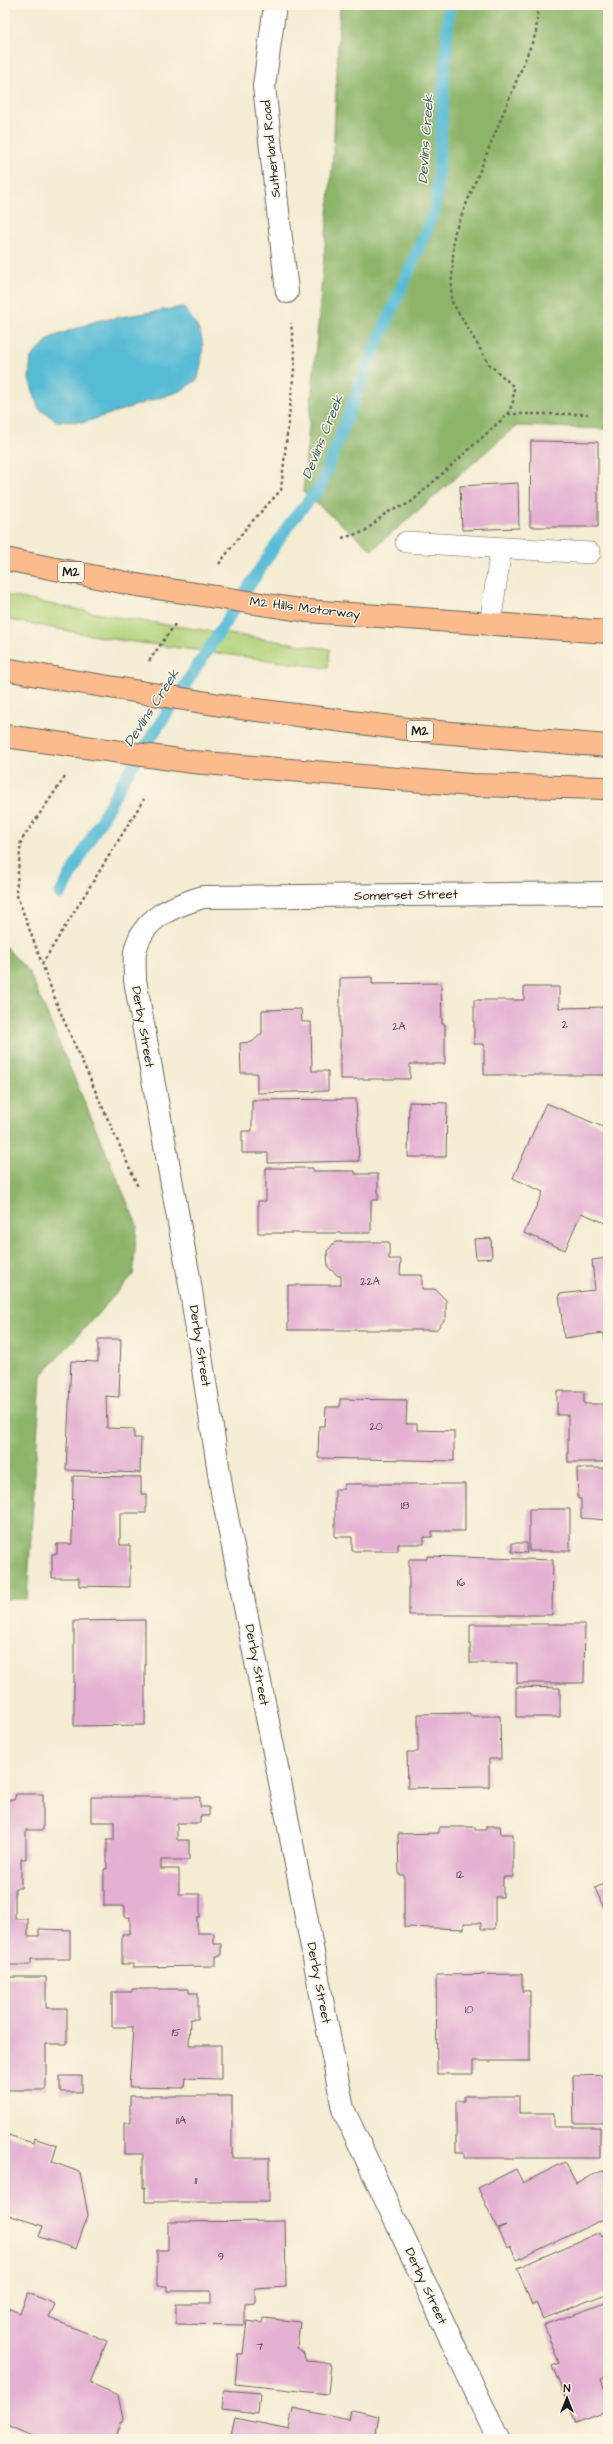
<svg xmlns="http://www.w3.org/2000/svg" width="613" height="2444" font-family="'Architects Daughter',sans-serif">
<rect width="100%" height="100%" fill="#fcf5e5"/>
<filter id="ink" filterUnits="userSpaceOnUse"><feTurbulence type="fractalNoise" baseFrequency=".025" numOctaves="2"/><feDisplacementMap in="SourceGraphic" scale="8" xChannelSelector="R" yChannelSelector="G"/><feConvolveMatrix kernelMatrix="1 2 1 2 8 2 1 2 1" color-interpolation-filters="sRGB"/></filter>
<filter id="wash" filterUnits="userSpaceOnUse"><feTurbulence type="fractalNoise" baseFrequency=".012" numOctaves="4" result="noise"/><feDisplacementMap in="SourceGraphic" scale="16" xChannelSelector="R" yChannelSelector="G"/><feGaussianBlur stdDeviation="0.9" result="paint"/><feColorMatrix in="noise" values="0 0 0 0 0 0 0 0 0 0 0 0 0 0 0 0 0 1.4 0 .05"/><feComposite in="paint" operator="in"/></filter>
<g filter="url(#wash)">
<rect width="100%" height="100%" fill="#f4ecd3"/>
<path fill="#b2d37b" stroke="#67784c" d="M5,595L122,618L330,649L328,668L112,639L5,619Z"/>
<path fill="#8db56b" stroke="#546844" d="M340,5H608V429L516,426L372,550L303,492L333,156Z
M5,946L29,972L137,1225L133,1275L41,1376L27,1599H5Z"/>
<path fill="#57bbd5" stroke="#3a6c78" d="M183,307C207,337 205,342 198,379L180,391L85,422L57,421L39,409L29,379L31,357L50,338L96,321Z"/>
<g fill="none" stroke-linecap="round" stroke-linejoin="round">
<path stroke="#57bbd5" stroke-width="12" d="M60,894L124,779L290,523L321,486L366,369L436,208L449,5"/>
</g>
<g id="blocks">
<path fill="#e4b1d2" d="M531,441L598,442V527H530Z
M518,483L519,528L462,530L460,486Z
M372,977V984L441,983L442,1024H445V1064H410V1079H340V978Z
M524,987H559V1008L608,1007V1075H484V1044H474V1000H524Z
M301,1009L302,1022H311L312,1071H328V1091L257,1093V1073H241L240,1043L252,1042L262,1033V1010Z
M356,1099L359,1161L268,1163V1153H242V1131H252V1100Z
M409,1102L447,1103L446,1157H408Z
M546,1103L608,1129V1224L581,1213L565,1250L524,1233L543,1192L513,1178Z
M266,1168H313V1171H355V1174H378V1200H371V1233H258V1201H266Z
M491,1238L492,1258L476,1259L474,1239Z
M335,1242H389V1259H401L400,1275H422V1289H435L446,1300V1318L436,1330H288V1285H341V1276H338L328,1267L327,1251Z
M608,1258V1356H607L604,1333L564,1338L559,1294L595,1290L592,1260Z
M98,1339H121L119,1397L106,1396L107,1428L134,1429V1438H141L140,1473L66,1470L71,1361L98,1362Z
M557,1391H584V1404H608V1462H568V1415H557Z
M340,1399L407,1400L406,1424H417V1430L454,1431V1461L318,1458L319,1426H325L326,1407H340Z
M577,1468H608V1532H606V1520L581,1518V1499H578Z
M73,1476L141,1477V1494H146V1513H120V1545H130V1587L79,1586V1578H52V1554H57V1544H72Z
M344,1484H465V1531H432V1537H424V1544H398V1551H352V1537H335V1489H344Z
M529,1509H570V1551H529Z
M512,1543H527V1553L512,1552Z
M427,1556L553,1560L552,1615H409V1559H427Z
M145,1620V1725L74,1726V1621Z
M470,1624H585L584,1683H517V1663H470Z
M516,1687L560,1688V1717H516Z
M470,1713V1716H500L501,1759H489V1787L408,1788L407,1752H418V1714Z
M16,1794H43V1830H26V1859H21V1888H15V1919H28V1936H39V1929L70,1930V1959H31V1965H5V1800H14Z
M91,1797H200V1807H209V1816H200V1823H177V1840H189V1860H161V1869H179V1894H200V1917H197V1933H214V1944H221V1956H216V1966L133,1967V1964H122V1934H130V1917H125V1906H104V1869H107V1840H114V1822H91Z
M486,1826H500L501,1834H513V1877H503V1897H495V1929H481V1923H464V1929L404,1927V1875H399L398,1834L439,1833V1827H475V1830H486Z
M608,1882V1917L595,1888Z
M522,1974V1991H530V2061H473V2074H437L436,1975Z
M5,1977H46V2008H67V2044H46V2090H5Z
M132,1989H189V1993H198V2019H190L189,2045H221V2079L185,2078L184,2088L129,2087L133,2027H112V1992H132Z
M608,2075V2123H574L573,2076Z
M60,2076H82V2092H60Z
M130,2096H232V2158H269V2202H145V2188H143V2154H124V2123H130Z
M464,2096H519V2113H554V2127H600V2158H464V2152H456V2101H464Z
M5,2134L33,2143L34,2138L57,2146L52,2162L80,2172L88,2215L76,2249L39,2237L43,2226L5,2214Z
M565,2162L576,2183L601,2171H608V2217L517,2260L510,2245L507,2247L498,2229L506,2225L497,2228L478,2188L516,2169L523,2183Z
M285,2221L286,2287L255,2289V2303L245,2304V2325L176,2324V2304H211V2291H167V2286H157V2250H168V2222Z
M600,2232L602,2236L608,2233V2293L543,2319L536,2303L532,2305L517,2268Z
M28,2293L55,2304L49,2318L107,2341L90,2383L118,2395L123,2419L115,2439H40L5,2424V2307L20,2313Z
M608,2302V2377L601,2379L608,2399V2411L576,2423L552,2366L559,2363L544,2325Z
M263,2318L300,2322L297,2348L303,2352L306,2361L331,2363L328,2394L235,2384L238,2354H243L247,2321L262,2323Z
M224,2390L260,2393L258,2414L222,2410Z
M293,2408L349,2420L351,2410L379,2416L375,2439H230L235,2418L289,2429Z"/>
</g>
</g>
<g filter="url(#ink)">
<use href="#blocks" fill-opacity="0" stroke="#68655c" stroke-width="1"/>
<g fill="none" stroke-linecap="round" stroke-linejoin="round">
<defs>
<path id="service" d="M406,542L590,553
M490,625L501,548"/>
<path id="minor" d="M275,5L264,86L287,292
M498,2439L343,2109L286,1812L222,1492L189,1278L135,980C135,971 134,961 135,952C142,917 174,906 203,897L608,893"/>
<path id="motorway" d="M5,559L137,585
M307,611L608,632
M5,669L54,678
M233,707L415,730L608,746
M193,762L471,785L608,788"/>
</defs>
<use href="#service" stroke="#68655c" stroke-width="22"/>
<use href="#minor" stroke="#68655c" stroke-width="24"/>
<use href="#motorway" stroke="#68655c" stroke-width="24"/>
<path stroke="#68655c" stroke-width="2.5" stroke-dasharray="3 3" stroke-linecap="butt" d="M508,414H588
M342,538L364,532L386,513L410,503L508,414L513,402L514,387L489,364L451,300L454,234L536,33L538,5
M219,564L246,528L281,490L295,360L291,323
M149,661L176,623
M65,777L21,841L16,893L58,1007L138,1187
M42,964L144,799"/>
<use href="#service" stroke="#fff" stroke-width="21"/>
<use href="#minor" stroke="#fff" stroke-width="22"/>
<use href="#motorway" stroke="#fbbb8c" stroke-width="22"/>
<defs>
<path id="motorway-bridge" d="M137,585L307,611
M54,678L233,707
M5,736L193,762"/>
</defs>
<use href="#motorway-bridge" stroke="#68655c" stroke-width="24" stroke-linecap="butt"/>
<use href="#motorway-bridge" stroke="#fbbb8c" stroke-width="22"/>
</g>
</g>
<g text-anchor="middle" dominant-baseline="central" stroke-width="3" stroke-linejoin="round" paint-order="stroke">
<g font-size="11" fill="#4e414a">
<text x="565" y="1024">2</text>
<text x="399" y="1026">2A</text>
<text x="370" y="1281">22A</text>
<text x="376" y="1426">20</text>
<text x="405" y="1505">18</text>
<text x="461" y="1582">16</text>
<text x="460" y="1874">12</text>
<text x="469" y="2009">10</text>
<text x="176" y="2032">15</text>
<text x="181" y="2120">11A</text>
<text x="196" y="2180">11</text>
<text x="221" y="2256">9</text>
<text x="260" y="2346">7</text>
</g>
<g fill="#fcf5e5" stroke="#5f5d58" stroke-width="1">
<rect x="58" y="562" width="26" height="20" rx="3"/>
<rect x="407" y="721" width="26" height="20" rx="3"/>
</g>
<g font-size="12" font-weight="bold" fill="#1c1c1c">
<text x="71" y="572">M2</text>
<text x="420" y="731">M2</text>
</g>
<g font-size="13" fill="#1c1c1c" stroke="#fcf5e5">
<text transform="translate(271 149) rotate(-96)">Sutherland Road</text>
<text transform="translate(305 608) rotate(7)">M2 Hills Motorway</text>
<text transform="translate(406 895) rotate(-1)">Somerset Street</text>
<text transform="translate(143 1027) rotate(80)">Derby Street</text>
<text transform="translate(200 1346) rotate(81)">Derby Street</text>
<text transform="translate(257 1665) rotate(79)">Derby Street</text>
<text transform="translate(319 1983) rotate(79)">Derby Street</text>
<text transform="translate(426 2286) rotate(65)">Derby Street</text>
</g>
<g font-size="14" font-style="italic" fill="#345c66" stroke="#fcf5e5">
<text transform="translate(426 139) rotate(-86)">Devlins Creek</text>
<text transform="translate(323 437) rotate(-68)">Devlins Creek</text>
<text transform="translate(152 708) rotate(-57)">Devlins Creek</text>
</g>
</g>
<rect width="613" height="2444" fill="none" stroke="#fcf5e5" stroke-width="20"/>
<g transform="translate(567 2398)" stroke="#fcf5e5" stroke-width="3" paint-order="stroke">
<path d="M0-3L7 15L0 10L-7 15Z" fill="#1c1c1c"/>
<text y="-6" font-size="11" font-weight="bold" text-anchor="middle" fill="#1c1c1c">N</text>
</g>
</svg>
